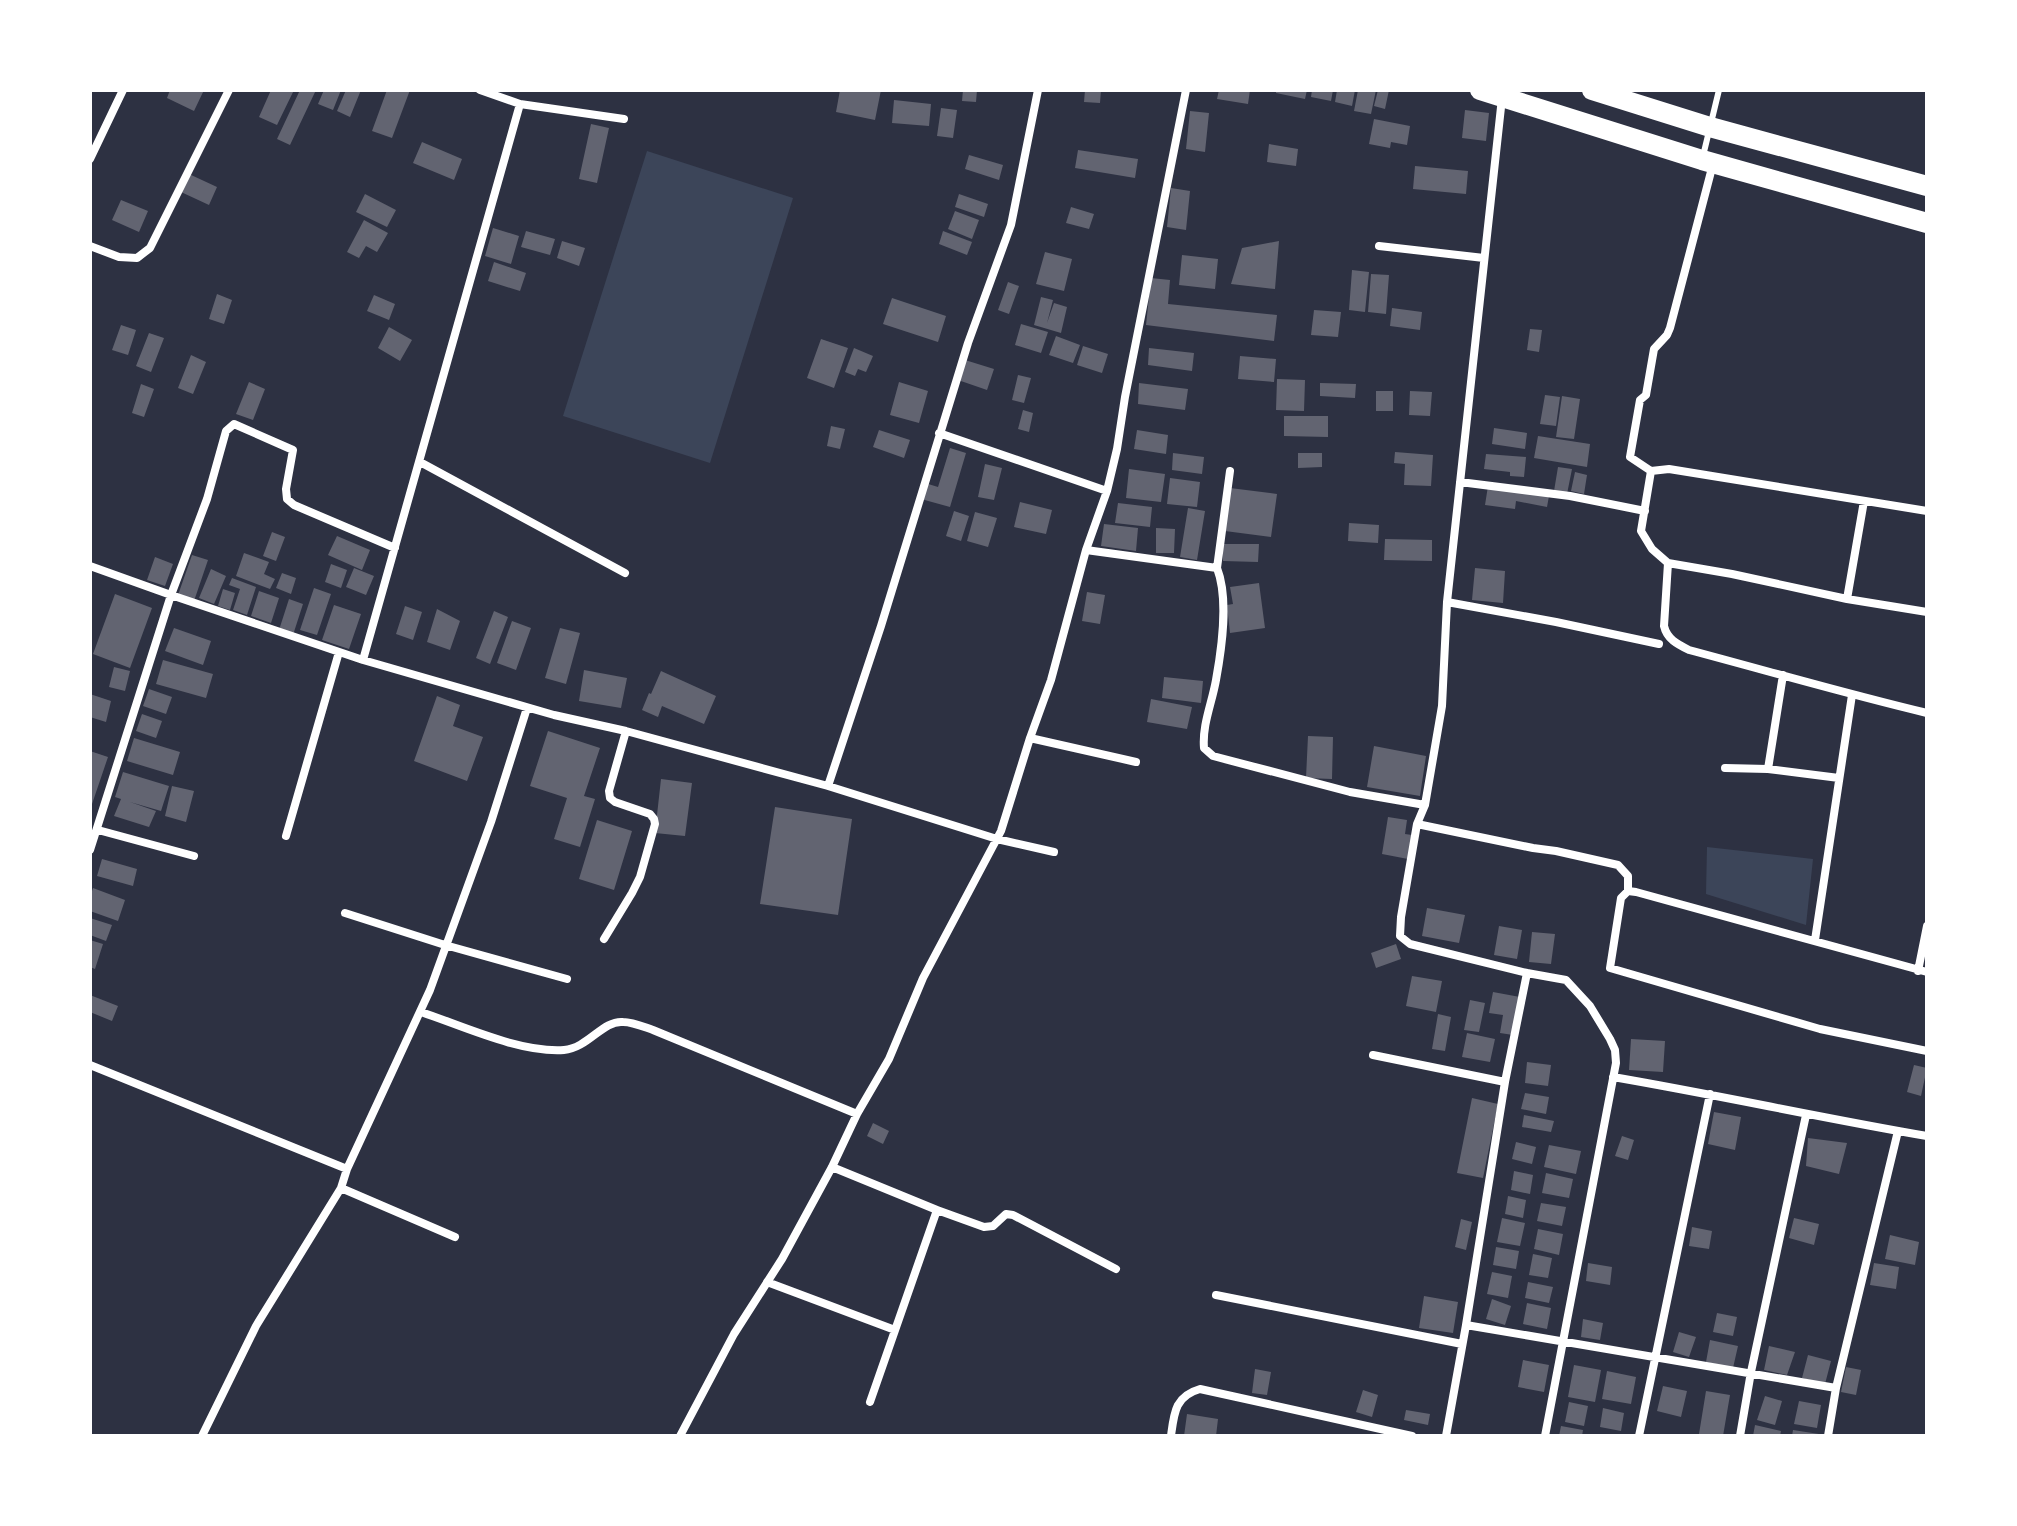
<svg xmlns="http://www.w3.org/2000/svg" width="2017" height="1526" font-family="'DejaVu Sans',sans-serif">
<rect width="100%" height="100%" fill="#2d3142"/>
<path fill="#3c4559" d="M647,151L793,198L710,463L563,416Z
M1707,847L1813,859L1806,925L1706,894Z"/>
<path fill="#626471" d="M170,90H204L194,111L167,98Z
M271,90H294L277,125L259,117Z
M300,90H316L290,145L277,139Z
M324,90H341L333,110L318,104Z
M346,90H361L350,117L337,111Z
M387,90H410L392,138L372,131Z
M840,90H881L875,120L836,112Z
M963,90H977L976,102L962,101Z
M1085,90H1101L1100,103L1084,102Z
M1219,90H1250L1248,104L1217,99Z
M1276,90H1307L1305,99L1276,93Z
M1312,90H1333L1331,101L1311,97Z
M1337,90H1355L1352,106L1335,102Z
M1358,90H1376L1371,114L1354,111Z
M1378,90H1389L1385,109L1374,106Z
M894,100L931,104L929,126L892,123Z
M941,108L957,110L953,138L937,136Z
M1465,110L1489,113L1486,141L1462,138Z
M1190,111L1209,113L1205,152L1186,149Z
M1374,119L1410,126L1407,145L1391,142L1390,148L1369,144Z
M591,124L609,128L597,183L579,179Z
M422,142L462,159L454,180L413,163Z
M1269,144L1298,149L1296,166L1267,162Z
M1078,150L1138,159L1135,178L1075,168Z
M969,155L1003,165L999,180L965,169Z
M1415,166L1468,171L1466,194L1413,189Z
M189,174L217,187L209,205L181,192Z
M1171,188L1190,191L1186,230L1167,227Z
M365,194L396,210L387,227L356,212Z
M959,194L988,204L984,217L955,207Z
M121,200L148,211L139,232L112,220Z
M1071,207L1094,214L1089,229L1066,223Z
M955,211L979,220L972,239L948,229Z
M364,220L388,233L377,252L366,246L359,258L347,252Z
M493,228L519,236L511,264L485,256Z
M526,231L555,239L550,255L521,247Z
M943,231L972,242L967,255L939,244Z
M562,241L585,248L579,266L557,258Z
M1279,241L1275,289L1231,284L1242,248Z
M1045,252L1072,259L1064,291L1036,284Z
M1182,255L1218,259L1215,289L1179,285Z
M494,262L526,273L520,291L488,281Z
M1352,270L1369,272L1365,312L1349,310Z
M1371,274L1389,275L1386,314L1368,312Z
M1151,278L1170,280L1168,304L1277,315L1274,341L1146,325Z
M1008,282L1019,286L1009,314L998,310Z
M217,294L232,300L224,324L209,319Z
M374,295L395,304L389,320L367,311Z
M1041,297L1053,300L1047,323L1054,303L1067,307L1061,333L1034,325Z
M892,298L946,316L938,342L883,324Z
M1392,308L1422,312L1420,330L1390,326Z
M1314,310L1341,312L1338,337L1311,335Z
M1021,324L1048,332L1041,353L1015,345Z
M121,325L136,330L128,355L112,350Z
M389,327L412,340L400,361L378,348Z
M1530,329L1542,330L1539,352L1527,350Z
M149,333L164,338L151,372L136,366Z
M1056,336L1080,345L1073,363L1049,355Z
M821,339L848,348L834,388L807,378Z
M1083,346L1108,354L1102,373L1077,365Z
M854,348L873,356L866,372L858,369L855,376L845,372Z
M1149,348L1194,353L1192,371L1148,365Z
M191,355L206,362L193,394L178,388Z
M1240,356L1276,359L1274,382L1238,379Z
M965,360L994,369L987,390L958,380Z
M1018,375L1031,378L1024,403L1012,400Z
M1277,379L1305,380L1304,411L1276,410Z
M249,382L265,389L253,420L236,414Z
M899,382L928,391L919,423L890,415Z
M1139,383L1188,389L1185,410L1138,404Z
M1320,383L1356,384L1355,398L1320,396Z
M141,384L154,389L144,417L132,413Z
M1376,391H1393V411H1376Z
M1410,391L1432,392L1430,416L1409,415Z
M1545,395L1560,397L1556,426L1540,424Z
M1562,396L1580,399L1574,439L1556,437Z
M1023,410L1033,413L1029,432L1018,429Z
M1284,416H1328V437L1284,436Z
M831,426L845,429L840,449L827,446Z
M1494,428L1527,433L1525,449L1492,444Z
M879,430L910,440L904,458L873,447Z
M1137,430L1168,435L1166,454L1134,449Z
M1538,436L1590,444L1587,467L1534,458Z
M950,448L966,453L950,507L921,499L925,483L938,487Z
M1395,452L1433,455L1431,486L1404,485L1405,464L1394,463Z
M1173,453L1204,457L1202,474L1172,470Z
M1298,453H1322V467L1298,468Z
M1486,454L1526,457L1524,477L1510,476V472L1484,469Z
M985,464L1002,468L994,500L978,497Z
M1558,467L1572,469L1567,494L1554,491Z
M1129,469L1165,474L1161,502L1126,498Z
M1575,472L1587,475L1584,494L1571,491Z
M1170,478L1200,482L1197,507L1167,504Z
M1488,486L1549,496L1547,507L1516,501L1515,509L1485,505Z
M1230,488L1277,494L1271,537L1225,531Z
M1020,502L1052,510L1046,534L1014,527Z
M1118,503L1152,507L1150,527L1115,523Z
M1188,508L1205,511L1197,560L1180,557Z
M954,511L969,516L961,541L946,536Z
M975,512L997,518L988,547L967,541Z
M1349,523L1379,525L1378,543L1348,541Z
M1104,524L1138,528L1136,551L1101,546Z
M1156,528L1175,529L1174,553H1156Z
M272,532L285,537L276,561L263,556Z
M337,536L370,550L362,570L328,555Z
M1385,539L1432,540V561L1384,560Z
M1223,544H1259L1258,562L1223,561Z
M244,553L269,562L264,574L275,579L270,589L236,576Z
M192,555L208,560L194,601L178,595Z
M155,557L173,564L165,586L147,580Z
M331,564L347,570L341,588L325,582Z
M354,568L374,576L366,595L346,587Z
M1475,568L1505,571L1503,603L1472,600Z
M211,569L226,576L214,604L199,598Z
M282,573L296,578L291,594L276,588Z
M232,578L256,587L247,615L233,610L240,589L229,585Z
M1259,583L1265,628L1230,633L1227,605L1233,604L1230,587Z
M314,588L331,594L317,635L300,630Z
M223,589L235,593L230,610L218,606Z
M259,591L279,598L271,623L251,616Z
M1087,592L1105,595L1100,624L1082,621Z
M115,594L152,608L130,668L93,654Z
M289,599L303,604L293,635L279,630Z
M334,605L361,614L349,649L322,640Z
M405,606L422,612L413,640L396,634Z
M437,609L460,621L450,650L427,642Z
M494,611L508,617L490,664L476,658Z
M512,621L531,628L516,670L497,663Z
M174,628L211,641L203,665L165,651Z
M560,628L580,633L566,684L545,678Z
M163,660L213,674L206,698L156,684Z
M114,667L130,671L125,691L109,687Z
M584,670L627,678L621,708L579,701Z
M661,671L716,696L704,724L662,706L658,717L642,710L649,693L651,694Z
M1164,677L1203,681L1201,703L1162,698Z
M149,689L172,697L166,714L143,706Z
M90,694L111,701L106,722L90,717Z
M437,696L460,705L453,726L483,737L467,781L414,761Z
M1151,699L1192,707L1187,729L1147,722Z
M142,714L162,721L156,738L136,731Z
M548,731L600,748L584,796L595,799L580,847L554,839L567,798L530,786Z
M1308,736L1333,737L1332,779L1306,778Z
M134,738L180,752L173,775L127,761Z
M1374,746L1426,756L1420,796L1367,787Z
M90,751L108,757L91,807H90Z
M123,772L169,786L161,811L130,802L156,811L149,827L114,816L121,799L115,797Z
M661,779L692,783L685,836L655,833Z
M172,786L194,791L186,822L165,816Z
M775,807L852,819L838,915L760,904Z
M1388,817L1407,820L1405,834L1412,835L1408,859L1382,854Z
M597,820L632,831L614,890L579,879Z
M102,859L137,869L133,886L97,876Z
M93,888L125,900L118,921L90,911V897Z
M1427,908L1465,915L1459,943L1422,936Z
M90,918L112,925L106,941L90,935Z
M1499,926L1522,930L1517,959L1494,955Z
M1532,932L1555,934L1551,964L1529,962Z
M90,940L103,944L95,969L90,967Z
M1396,944L1401,959L1376,968L1371,953Z
M1412,976L1442,981L1436,1012L1406,1006Z
M1493,992L1520,997L1513,1035L1500,1033L1503,1015L1489,1013Z
M90,995L118,1006L112,1021L90,1012Z
M1470,1000L1485,1003L1479,1032L1464,1030Z
M1438,1014L1451,1017L1445,1051L1432,1049Z
M1467,1033L1495,1039L1490,1062L1462,1057Z
M1631,1039L1665,1041L1663,1072L1629,1070Z
M1527,1062L1551,1065L1548,1086L1525,1083Z
M1914,1065L1927,1068L1921,1096L1907,1092Z
M1525,1093L1549,1097L1546,1114L1521,1109Z
M1472,1098L1498,1104L1483,1178L1457,1173Z
M1714,1112L1741,1117L1735,1150L1708,1144Z
M1524,1115L1554,1121L1551,1132L1522,1127Z
M873,1123L889,1131L883,1144L867,1136Z
M1622,1136L1634,1140L1628,1160L1615,1156Z
M1808,1138L1847,1143L1839,1174L1806,1166Z
M1516,1142L1536,1147L1532,1164L1512,1159Z
M1549,1145L1581,1151L1576,1174L1544,1167Z
M1514,1171L1533,1175L1530,1194L1511,1190Z
M1546,1173L1573,1179L1569,1198L1542,1193Z
M1508,1196L1526,1200L1523,1218L1505,1214Z
M1541,1203L1566,1207L1562,1226L1537,1221Z
M1502,1218L1525,1223L1520,1246L1497,1242Z
M1794,1218L1819,1224L1814,1245L1789,1238Z
M1461,1219L1472,1222L1466,1250L1455,1247Z
M1692,1227L1712,1231L1709,1249L1689,1246Z
M1538,1229L1563,1234L1559,1255L1534,1249Z
M1890,1235L1919,1242L1915,1265L1885,1259Z
M1496,1247L1519,1251L1516,1269L1493,1265Z
M1533,1254L1552,1258L1548,1278L1529,1275Z
M1588,1263L1612,1267L1610,1285L1586,1281Z
M1874,1263L1899,1267L1896,1289L1870,1285Z
M1492,1272L1512,1276L1508,1298L1487,1294Z
M1528,1282L1553,1287L1549,1303L1525,1298Z
M1424,1296L1458,1302L1453,1333L1419,1328Z
M1492,1299L1511,1306L1505,1325L1486,1319Z
M1527,1303L1551,1308L1547,1329L1523,1324Z
M1717,1313L1737,1317L1733,1336L1713,1332Z
M1583,1319L1603,1323L1600,1340L1581,1337Z
M1679,1332L1696,1337L1689,1357L1673,1352Z
M1710,1340L1738,1346L1733,1368L1706,1362Z
M1769,1346L1795,1352L1787,1375L1764,1370Z
M1808,1355L1831,1361L1825,1384L1802,1378Z
M1523,1360L1549,1365L1544,1392L1518,1387Z
M1574,1365L1601,1370L1595,1402L1568,1397Z
M1846,1367L1861,1370L1856,1395L1841,1392Z
M1255,1369L1271,1372L1267,1395L1252,1393Z
M1607,1371L1636,1377L1631,1404L1602,1399Z
M1663,1386L1687,1391L1681,1417L1657,1411Z
M1363,1390L1378,1395L1372,1417L1356,1412Z
M1706,1391L1730,1395L1723,1436L1699,1434Z
M1765,1396L1782,1401L1775,1425L1757,1420Z
M1799,1401L1821,1405L1817,1428L1794,1424Z
M1569,1402L1588,1406L1584,1426L1565,1422Z
M1603,1408L1624,1413L1621,1431L1600,1427Z
M1406,1410L1430,1414L1428,1425L1404,1420Z
M1187,1414L1218,1419L1216,1436H1184Z
M1755,1425L1781,1431L1780,1436H1753Z
M1561,1426L1583,1430L1582,1436H1559Z
M1793,1430L1819,1434V1436H1792Z"/>
<g fill="none" stroke-linecap="round" stroke-linejoin="round">
<path stroke="#fff" stroke-width="6" d="M1703,156L1719,90"/>
<path stroke="#fff" stroke-width="8" d="M480,90L520,104L624,119
M1502,98L1447,602L1442,706L1425,805L1417,824L1401,917L1400,936L1410,944L1527,973L1505,1082L1466,1325L1836,1388
M90,159L123,90
M90,246L119,257L137,258L150,248L229,90
M1379,246L1484,258
M939,433L1107,491
M420,462L625,573
M1230,471L1217,568C1229,599 1222,647 1216,680C1212,703 1202,725 1204,748L1213,756L1350,792L1425,805
M1651,471L1630,457L1640,400L1646,395L1654,349L1667,335L1670,328L1713,164
M1460,482L1570,496L1645,511
M1086,550L1217,568
M1668,563L1652,549L1641,531L1651,471L1669,469L1927,511
M1668,563L1664,626C1667,639 1677,644 1689,650C1768,671 1847,694 1927,713
M1668,563L1732,574L1847,599L1927,612
M90,566L171,595L363,660L554,715L626,731L828,786L997,839L1054,852
M1847,599L1864,501
M1447,602L1556,622L1659,644
M363,660L520,104
M1030,738L1136,762
M1725,768L1768,769L1839,778
M1768,769L1783,675
M828,786L881,626L968,343L1011,225L1038,90
M1417,824L1533,848L1556,851L1618,865L1628,876V891
M98,830L194,856
M286,836L339,652
M90,850L171,595L207,499L226,431L234,424L293,450L286,489L287,499L294,505L395,548
M345,913L445,945L567,979
M604,939L632,893L640,877L655,824L654,819L650,814L615,802L610,798L609,791L626,731
M1815,940L1852,695
M1918,971L1927,926
M1927,972L1636,892L1628,891L1621,898L1610,968L1820,1029L1927,1051
M1527,973L1566,980L1590,1006L1610,1039L1615,1050L1616,1063L1545,1436
M421,1012C463,1026 520,1053 564,1050C588,1048 603,1020 623,1022C633,1022 644,1027 653,1030L857,1114
M1373,1055L1505,1082
M90,1065L347,1169
M1613,1077C1718,1095 1822,1118 1927,1136
M832,1167L937,1210L870,1402
M341,1188L455,1237
M937,1210L984,1227L993,1226L1006,1214L1013,1215L1116,1269
M767,1282L895,1330
M1216,1295L1462,1344
M202,1436L256,1326L341,1188L347,1169L430,990L491,822L527,708
M680,1436L734,1334L782,1259L832,1167L857,1114L889,1059L923,978L1001,831L1030,738L1051,680L1086,550L1107,491L1117,449L1125,397L1186,90
M1171,1436C1174,1413 1175,1396 1200,1389L1412,1436
M1446,1436L1466,1325
M1639,1436L1710,1094
M1740,1436L1751,1372L1806,1115
M1828,1436L1836,1388L1898,1131"/>
<path stroke="#fff" stroke-width="20" d="M1480,90L1702,160L1927,223
M1592,90L1710,127L1927,186"/>
</g>
<rect width="2017" height="1526" fill="none" stroke="#ffffff" stroke-width="184"/>
</svg>
